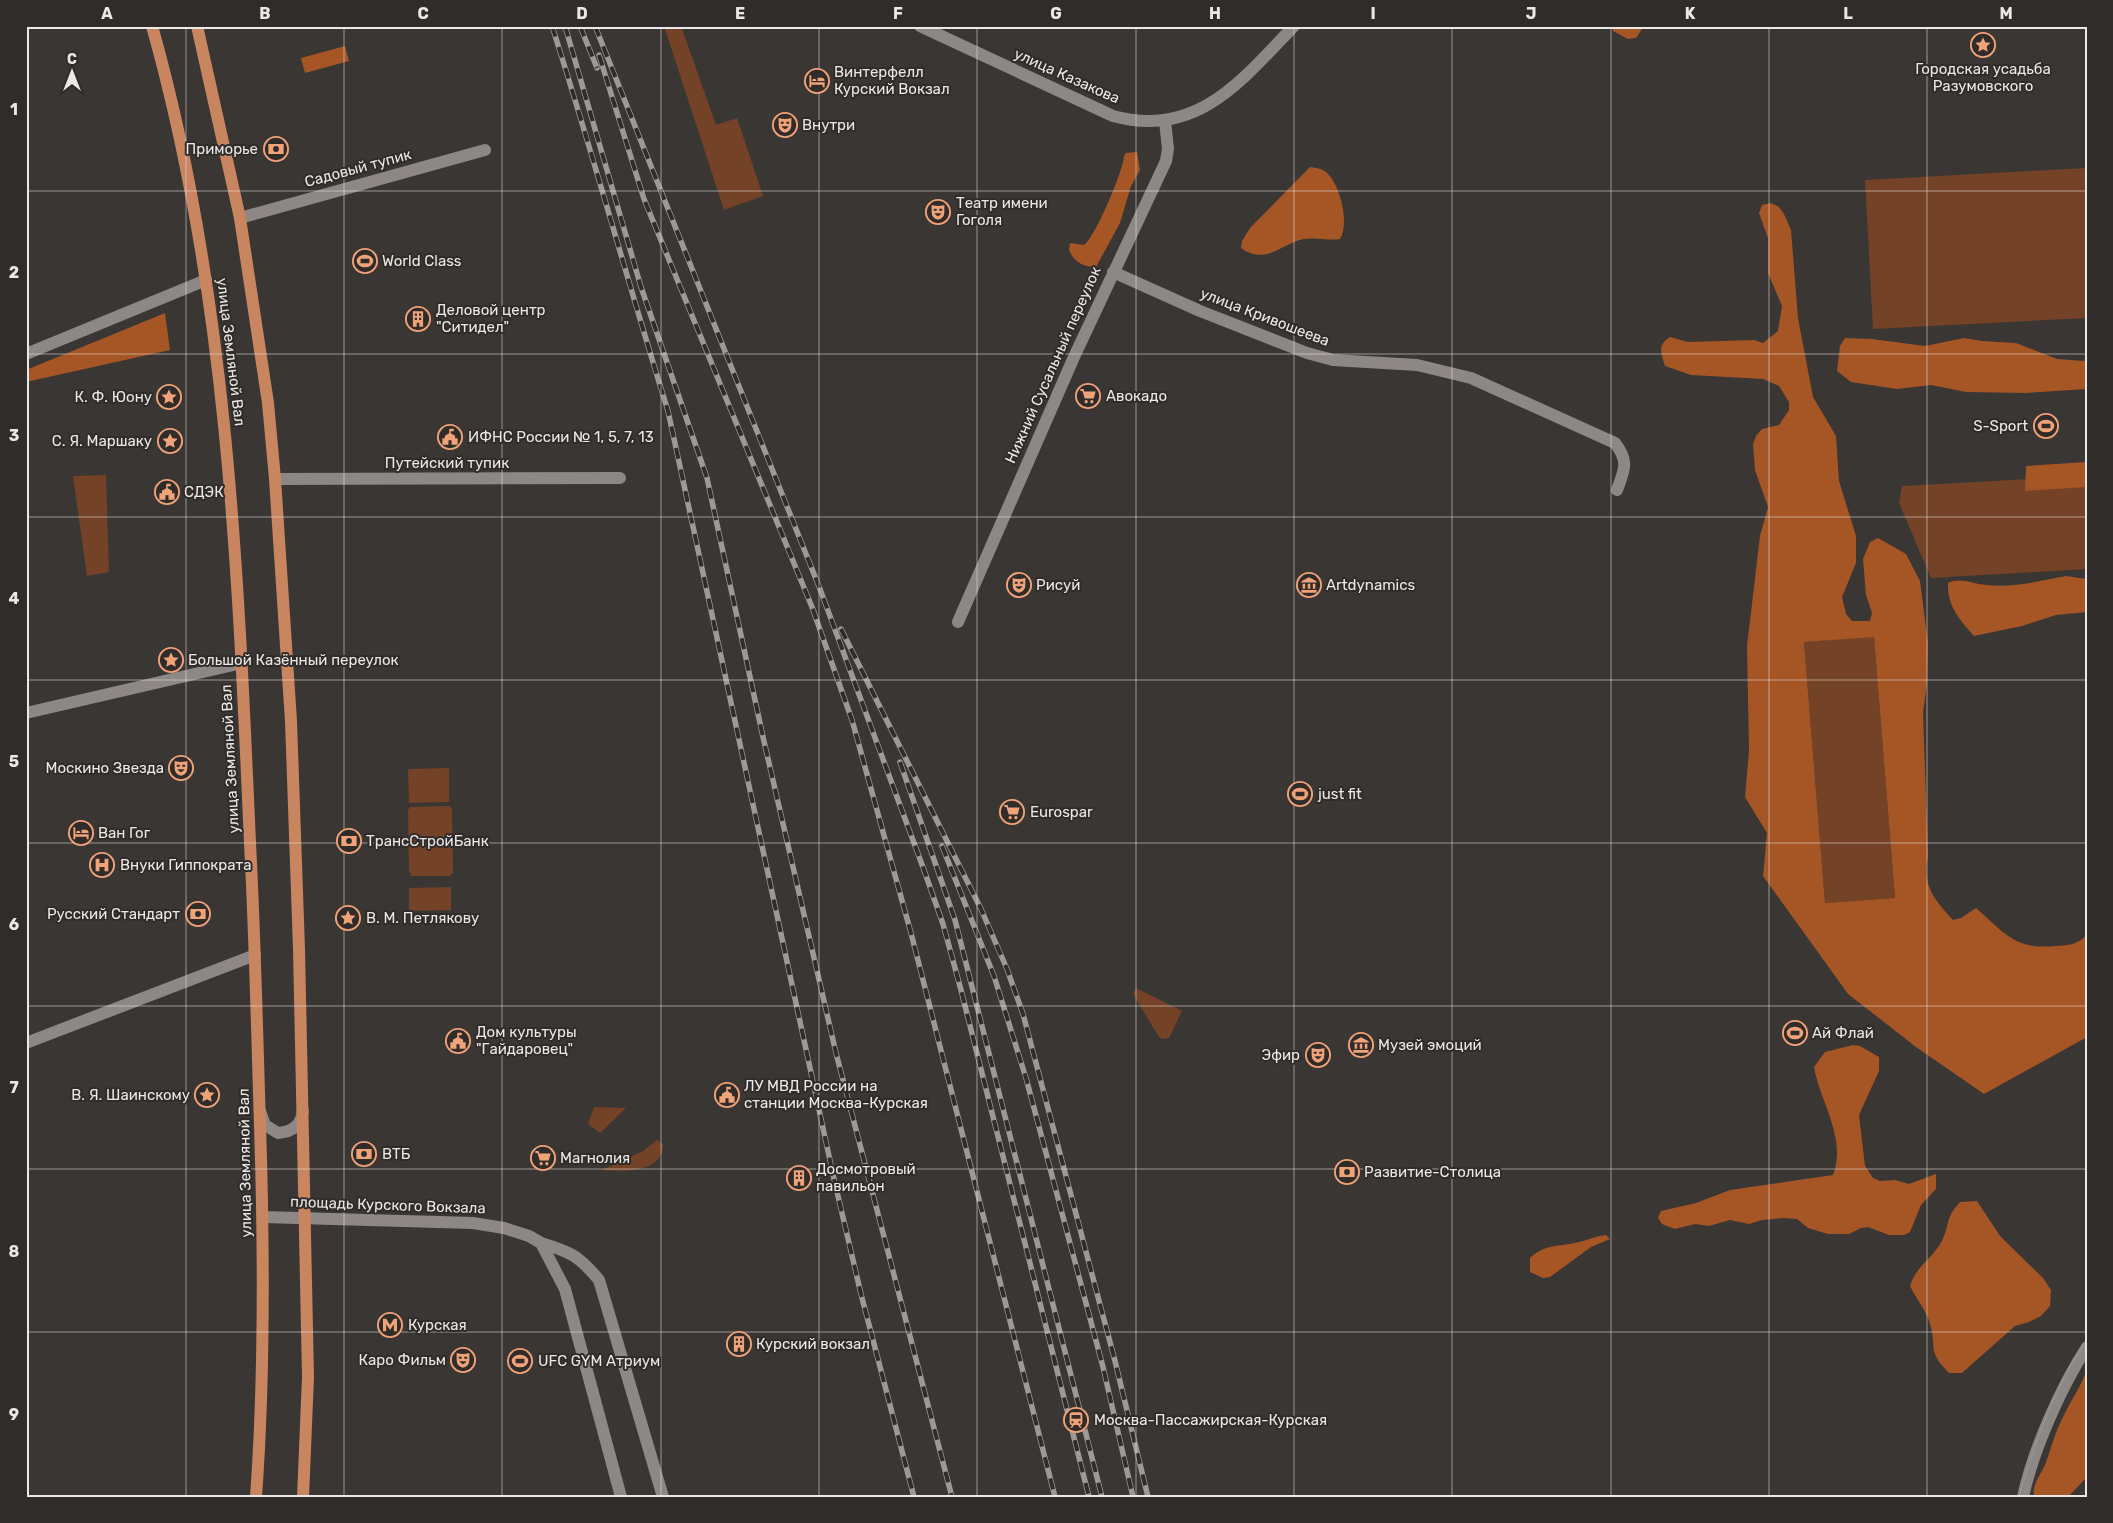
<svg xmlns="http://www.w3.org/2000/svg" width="2113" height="1523" font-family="Rubik,sans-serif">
<rect width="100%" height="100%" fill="#3a3634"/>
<path fill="#734227" d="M664,26H681L716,125L737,118L763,196L724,210Z
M2087,168V318L1873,329L1865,180Z
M106,475L109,572L87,576L73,476Z
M2087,476V569L1931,578L1899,503L1902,486Z
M1874,636L1895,898L1825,903L1804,642Z
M449,768V802L409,803L408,769Z
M450,806L452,809L453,873L449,876H411L409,870L408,810L410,807Z
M451,887V910L409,911V888Z
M1136,988L1182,1011L1169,1038L1162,1039L1159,1037L1133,994Z
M594,1107L626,1108L600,1133L588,1124Z
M657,1140L663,1144C664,1173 622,1172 602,1170L643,1151Z"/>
<path fill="#a65525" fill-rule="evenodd" d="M1613,26H1644L1636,38L1628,39L1613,31Z
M345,46L349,61L305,73L301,58Z
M1137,152L1140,170L1131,186L1120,223L1096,267C1083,267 1074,262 1069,250L1070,243L1084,245C1095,238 1124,169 1124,156L1126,153Z
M1310,167C1316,168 1321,168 1326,172C1340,184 1350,223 1340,239C1328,241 1317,237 1304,239C1282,243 1266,266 1241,248L1242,241L1250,228Z
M1771,203L1779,207L1784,214L1791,230L1798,318L1813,397L1836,436L1839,481L1856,536V563L1842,597L1846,614L1852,621H1870L1872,613L1866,595L1863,559L1870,542L1878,538L1906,554L1920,581L1928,644L1927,683L1923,712L1928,856C1922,886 1934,899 1953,920L1961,918L1976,908C2005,933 2014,950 2056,946C2069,945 2078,945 2087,934V1037L1984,1094L1916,1047L1848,994L1763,876L1767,833L1745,797L1749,750L1747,646L1760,536L1768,507L1755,470L1753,444L1756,436L1762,429L1779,425L1789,410V402L1779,386L1763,379L1691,375L1665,366C1661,353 1657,345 1670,337L1688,342L1754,340L1763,343L1778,331L1782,306L1768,273V238L1759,213L1762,205ZM1874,637L1895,898L1825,903L1804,642Z
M165,313L170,350L26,382V370Z
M1845,338L1872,339L1925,346L1964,338L1982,341L2016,343L2057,359L2084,361L2087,359V389L2026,393L1966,392L1931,385L1897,389L1851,382L1837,371L1840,346Z
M2087,462V487L2025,491L2026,466Z
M2066,576L2087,579V612L2056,615L2022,626L1974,636C1960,620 1947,606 1948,583C1961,577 1972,584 1986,585C2013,588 2039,581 2066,576Z
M1853,1045L1860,1046L1879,1057V1071L1859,1115L1865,1166L1873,1178L1880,1181L1895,1180L1909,1184L1936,1174V1189L1921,1205L1910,1232L1904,1235H1889L1868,1227L1861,1228L1849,1234H1828L1808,1228L1797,1219L1783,1218L1762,1220L1749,1224L1730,1220L1709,1226L1695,1224L1675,1229L1662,1224L1658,1218L1661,1211L1696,1203L1730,1190L1833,1175C1847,1138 1820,1102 1814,1067L1825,1052Z
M1977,1201L2000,1236L2043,1278L2051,1290L2050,1306L2041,1316L2029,1322L2015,1326L1962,1373H1949C1927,1351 1937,1349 1930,1324C1927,1311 1916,1299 1910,1286C1916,1266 1932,1259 1942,1241C1950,1224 1945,1218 1960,1202Z
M1606,1235L1610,1239L1591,1247L1550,1277L1543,1278L1530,1272V1258C1545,1243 1561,1247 1579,1242C1588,1240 1596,1236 1606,1235Z
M2087,1369V1477L2068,1497H2034C2032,1484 2040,1476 2045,1465C2051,1449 2055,1432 2063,1417C2071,1400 2081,1387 2087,1369Z"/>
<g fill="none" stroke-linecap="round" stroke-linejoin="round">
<path stroke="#8d8886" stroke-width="12" d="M920,26L1113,116C1197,139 1242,80 1294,26
M240,218L485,150
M1113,272L1200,311L1307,353L1333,360L1417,365L1471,378L1615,443C1629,461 1625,469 1617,490
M26,354L206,280
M275,479L620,478
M958,622L1074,357L1166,161L1168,149L1165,121
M26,713L242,663
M26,1043L255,955
M260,1111L265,1125L278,1133C293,1132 301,1125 303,1111
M263,1217L473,1223L504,1228L529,1236L541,1243L565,1289L621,1497
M541,1243C571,1252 579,1256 599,1280L663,1497
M2023,1497C2033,1450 2061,1387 2087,1347"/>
<path stroke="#c8855f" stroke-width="12" d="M152,26C227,292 238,569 250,843C255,937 257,1031 260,1125C264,1249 265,1373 256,1497
M197,26L240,218L268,403L275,479L291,721L299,949L308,1377L303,1497"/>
<path stroke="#9d9998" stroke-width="1" d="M2019,1497C2031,1452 2058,1377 2087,1341"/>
<defs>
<path id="rail" d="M552,26C593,154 628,283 668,411L834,1179L861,1294L914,1497
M565,26L641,287L707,478L763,737L836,1053L952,1497
M580,26L597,68
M595,26L820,589L924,870L943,924L961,990L1089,1497
M599,55L644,199L812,607L852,720L911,933L1055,1497
M841,629L981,909L1007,969L1023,1014L1115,1361L1148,1497
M900,762L955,920L1102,1497
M942,846L994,976L1026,1078L1103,1367L1133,1497"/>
</defs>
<use href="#rail" stroke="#9d9998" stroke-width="5.5"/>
<use href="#rail" stroke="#302c2a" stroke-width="4" stroke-dasharray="11" stroke-linecap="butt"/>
</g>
<path fill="none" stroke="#ebe8e7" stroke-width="1" stroke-opacity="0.55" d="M186,26V1497M344,26V1497M502,26V1497M661,26V1497M819,26V1497M977,26V1497M1136,26V1497M1294,26V1497M1452,26V1497M1611,26V1497M1769,26V1497M1927,26V1497M26,191H2087M26,354H2087M26,517H2087M26,680H2087M26,843H2087M26,1006H2087M26,1169H2087M26,1332H2087"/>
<defs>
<symbol id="sight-ring" viewBox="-11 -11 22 22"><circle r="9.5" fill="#302c2a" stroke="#f0a279" stroke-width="1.5"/><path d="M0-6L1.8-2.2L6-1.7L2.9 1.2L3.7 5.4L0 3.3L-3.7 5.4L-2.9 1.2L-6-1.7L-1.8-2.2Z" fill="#f0a279"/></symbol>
<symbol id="hotel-ring" viewBox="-11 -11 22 22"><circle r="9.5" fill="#302c2a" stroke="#f0a279" stroke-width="1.5"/><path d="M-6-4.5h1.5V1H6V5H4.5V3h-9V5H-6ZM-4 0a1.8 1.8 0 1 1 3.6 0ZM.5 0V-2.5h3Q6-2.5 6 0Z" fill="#f0a279"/></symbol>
<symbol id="theatre-ring" viewBox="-11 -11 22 22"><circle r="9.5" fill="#302c2a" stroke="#f0a279" stroke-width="1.5"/><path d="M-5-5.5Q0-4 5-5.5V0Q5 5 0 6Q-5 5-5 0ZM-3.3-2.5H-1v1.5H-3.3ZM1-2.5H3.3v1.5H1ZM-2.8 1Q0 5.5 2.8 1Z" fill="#f0a279"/></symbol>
<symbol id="bank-ring" viewBox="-11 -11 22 22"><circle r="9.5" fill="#302c2a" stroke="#f0a279" stroke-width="1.5"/><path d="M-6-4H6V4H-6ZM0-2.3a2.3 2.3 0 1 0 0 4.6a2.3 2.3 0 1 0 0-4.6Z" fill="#f0a279"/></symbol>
<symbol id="stadium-ring" viewBox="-11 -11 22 22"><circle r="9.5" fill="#302c2a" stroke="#f0a279" stroke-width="1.5"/><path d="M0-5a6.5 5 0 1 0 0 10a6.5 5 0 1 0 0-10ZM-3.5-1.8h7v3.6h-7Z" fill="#f0a279"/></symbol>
<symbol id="building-ring" viewBox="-11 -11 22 22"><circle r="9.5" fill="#302c2a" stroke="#f0a279" stroke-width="1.5"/><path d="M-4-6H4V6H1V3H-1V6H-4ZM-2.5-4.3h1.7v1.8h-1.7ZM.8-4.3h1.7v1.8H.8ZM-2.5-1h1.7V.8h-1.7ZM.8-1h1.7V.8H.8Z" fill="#f0a279"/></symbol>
<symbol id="supermarket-ring" viewBox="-11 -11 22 22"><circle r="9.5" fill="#302c2a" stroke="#f0a279" stroke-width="1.5"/><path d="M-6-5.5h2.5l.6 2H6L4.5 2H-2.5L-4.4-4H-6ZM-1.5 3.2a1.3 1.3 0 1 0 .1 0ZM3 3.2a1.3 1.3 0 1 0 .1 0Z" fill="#f0a279"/></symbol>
<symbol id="civic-ring" viewBox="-11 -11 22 22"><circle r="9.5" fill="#302c2a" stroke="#f0a279" stroke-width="1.5"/><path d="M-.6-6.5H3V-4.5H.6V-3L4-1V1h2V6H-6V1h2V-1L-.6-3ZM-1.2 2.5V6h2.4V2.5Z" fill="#f0a279"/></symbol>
<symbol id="museum-ring" viewBox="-11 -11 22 22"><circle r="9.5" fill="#302c2a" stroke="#f0a279" stroke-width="1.5"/><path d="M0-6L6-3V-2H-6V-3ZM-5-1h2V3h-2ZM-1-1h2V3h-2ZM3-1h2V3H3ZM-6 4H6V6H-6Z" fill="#f0a279"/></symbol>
<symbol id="hospital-ring" viewBox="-11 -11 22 22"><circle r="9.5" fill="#302c2a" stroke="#f0a279" stroke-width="1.5"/><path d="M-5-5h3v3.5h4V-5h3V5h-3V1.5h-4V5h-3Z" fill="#f0a279"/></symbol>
<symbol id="metro-ring" viewBox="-11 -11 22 22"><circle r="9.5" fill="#302c2a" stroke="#f0a279" stroke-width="1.5"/><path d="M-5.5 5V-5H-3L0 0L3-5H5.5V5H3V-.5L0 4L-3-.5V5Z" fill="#f0a279"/></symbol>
<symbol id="station-ring" viewBox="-11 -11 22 22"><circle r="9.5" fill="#302c2a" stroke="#f0a279" stroke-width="1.5"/><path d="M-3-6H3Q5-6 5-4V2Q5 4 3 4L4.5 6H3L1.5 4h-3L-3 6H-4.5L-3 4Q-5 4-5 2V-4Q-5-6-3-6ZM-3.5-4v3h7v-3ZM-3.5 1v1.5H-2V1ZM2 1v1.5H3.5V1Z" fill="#f0a279"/></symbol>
</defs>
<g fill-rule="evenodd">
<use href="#sight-ring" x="1969" y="31" width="28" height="28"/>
<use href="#hotel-ring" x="803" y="67" width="28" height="28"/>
<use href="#theatre-ring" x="771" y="111" width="28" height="28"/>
<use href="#bank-ring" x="262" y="135" width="28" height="28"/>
<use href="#theatre-ring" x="924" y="198" width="28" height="28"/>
<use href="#stadium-ring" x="351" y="247" width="28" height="28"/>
<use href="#building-ring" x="404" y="305" width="28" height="28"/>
<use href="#supermarket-ring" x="1074" y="382" width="28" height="28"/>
<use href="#sight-ring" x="155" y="383" width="28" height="28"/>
<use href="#stadium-ring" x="2032" y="412" width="28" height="28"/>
<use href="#civic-ring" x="436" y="423" width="28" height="28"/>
<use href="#sight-ring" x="156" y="427" width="28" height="28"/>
<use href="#civic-ring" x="153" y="478" width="28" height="28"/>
<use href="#theatre-ring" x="1005" y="571" width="28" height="28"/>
<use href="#museum-ring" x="1295" y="571" width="28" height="28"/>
<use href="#sight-ring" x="157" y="646" width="28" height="28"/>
<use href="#theatre-ring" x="167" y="754" width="28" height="28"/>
<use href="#stadium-ring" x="1286" y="780" width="28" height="28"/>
<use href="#supermarket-ring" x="998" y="798" width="28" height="28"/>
<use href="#hotel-ring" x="67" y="819" width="28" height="28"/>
<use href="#bank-ring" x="335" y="827" width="28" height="28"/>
<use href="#hospital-ring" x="88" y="851" width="28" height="28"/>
<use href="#bank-ring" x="184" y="900" width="28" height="28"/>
<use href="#sight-ring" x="334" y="904" width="28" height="28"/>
<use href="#stadium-ring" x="1781" y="1019" width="28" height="28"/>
<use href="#civic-ring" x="444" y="1027" width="28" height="28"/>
<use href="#museum-ring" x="1347" y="1031" width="28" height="28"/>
<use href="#theatre-ring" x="1304" y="1041" width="28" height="28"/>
<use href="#sight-ring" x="193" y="1081" width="28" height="28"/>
<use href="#civic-ring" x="713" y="1081" width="28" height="28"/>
<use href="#bank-ring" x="350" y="1140" width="28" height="28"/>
<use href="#supermarket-ring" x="529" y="1144" width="28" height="28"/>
<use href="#bank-ring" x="1333" y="1158" width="28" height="28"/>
<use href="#building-ring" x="785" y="1164" width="28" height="28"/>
<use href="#metro-ring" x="376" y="1311" width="28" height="28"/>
<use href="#building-ring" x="725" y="1330" width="28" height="28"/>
<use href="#theatre-ring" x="449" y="1346" width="28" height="28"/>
<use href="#stadium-ring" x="506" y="1347" width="28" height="28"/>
<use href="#station-ring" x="1062" y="1406" width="28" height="28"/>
</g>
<g text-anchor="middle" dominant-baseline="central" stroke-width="4" stroke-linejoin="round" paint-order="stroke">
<g font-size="15" fill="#ebe8e7" stroke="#302c2a" text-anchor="start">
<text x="1983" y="69" text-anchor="middle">Городская усадьба<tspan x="1983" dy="17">Разумовского</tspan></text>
<text x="834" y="72">Винтерфелл<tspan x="834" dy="17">Курский Вокзал</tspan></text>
<text x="802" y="125">Внутри</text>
<text x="258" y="149" text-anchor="end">Приморье</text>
<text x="956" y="203">Театр имени<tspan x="956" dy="17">Гоголя</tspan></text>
<text x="382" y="261">World Class</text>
<text x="436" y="310">Деловой центр<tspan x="436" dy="17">"Ситидел"</tspan></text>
<text x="1106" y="396">Авокадо</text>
<text x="152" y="397" text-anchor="end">К. Ф. Юону</text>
<text x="2028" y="426" text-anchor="end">S-Sport</text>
<text x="468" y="437">ИФНС России № 1, 5, 7, 13</text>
<text x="152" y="441" text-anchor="end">С. Я. Маршаку</text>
<text x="184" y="492">СДЭК</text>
<text x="1036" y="585">Рисуй</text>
<text x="1326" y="585">Artdynamics</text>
<text x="188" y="660">Большой Казённый переулок</text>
<text x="164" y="768" text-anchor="end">Москино Звезда</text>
<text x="1318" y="794">just fit</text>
<text x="1030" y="812">Eurospar</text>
<text x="98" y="833">Ван Гог</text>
<text x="366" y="841">ТрансСтройБанк</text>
<text x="120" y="865">Внуки Гиппократа</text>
<text x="180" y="914" text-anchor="end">Русский Стандарт</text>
<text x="366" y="918">В. М. Петлякову</text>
<text x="476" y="1032">Дом культуры<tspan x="476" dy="17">"Гайдаровец"</tspan></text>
<text x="1812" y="1033">Ай Флай</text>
<text x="1378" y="1045">Музей эмоций</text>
<text x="1300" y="1055" text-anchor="end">Эфир</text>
<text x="744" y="1086">ЛУ МВД России на<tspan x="744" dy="17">станции Москва-Курская</tspan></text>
<text x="190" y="1095" text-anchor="end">В. Я. Шаинскому</text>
<text x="382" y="1154">ВТБ</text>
<text x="560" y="1158">Магнолия</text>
<text x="816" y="1169">Досмотровый<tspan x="816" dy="17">павильон</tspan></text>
<text x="1364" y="1172">Развитие-Столица</text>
<text x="408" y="1325">Курская</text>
<text x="756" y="1344">Курский вокзал</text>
<text x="446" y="1360" text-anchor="end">Каро Фильм</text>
<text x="538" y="1361">UFC GYM Атриум</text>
<text x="1094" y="1420">Москва-Пассажирская-Курская</text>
</g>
<g font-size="15" fill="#ebe8e7" stroke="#302c2a">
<text transform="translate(1067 76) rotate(24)">улица Казакова</text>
<text transform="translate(358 168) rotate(-15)">Садовый тупик</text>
<text transform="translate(1265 317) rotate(21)">улица Кривошеева</text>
<text transform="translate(231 352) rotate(83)">улица Земляной Вал</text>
<text transform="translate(1053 365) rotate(-66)">Нижний Сусальный переулок</text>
<text x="447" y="463">Путейский тупик</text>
<text transform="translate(230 759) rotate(-93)">улица Земляной Вал</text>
<text transform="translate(245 1163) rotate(-91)">улица Земляной Вал</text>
<text transform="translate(388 1205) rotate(2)">площадь Курского Вокзала</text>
</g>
</g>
<rect width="2113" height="1523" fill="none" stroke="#302c2a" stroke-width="55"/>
<g transform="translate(72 72)" stroke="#302c2a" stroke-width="4" paint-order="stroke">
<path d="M0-4L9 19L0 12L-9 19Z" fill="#ebe8e7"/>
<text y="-8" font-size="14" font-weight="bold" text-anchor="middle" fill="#ebe8e7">С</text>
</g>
<rect x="28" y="28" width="2058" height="1468" fill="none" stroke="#ebe8e7" stroke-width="2"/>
<g font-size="16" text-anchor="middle" font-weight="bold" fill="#ebe8e7">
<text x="107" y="19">A</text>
<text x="265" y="19">B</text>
<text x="423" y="19">C</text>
<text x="582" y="19">D</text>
<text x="740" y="19">E</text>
<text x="898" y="19">F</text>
<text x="1056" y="19">G</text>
<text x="1215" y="19">H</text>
<text x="1373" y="19">I</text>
<text x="1531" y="19">J</text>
<text x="1690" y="19">K</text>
<text x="1848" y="19">L</text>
<text x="2006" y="19">M</text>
<text x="14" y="115">1</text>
<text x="14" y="278">2</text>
<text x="14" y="441">3</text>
<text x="14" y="604">4</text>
<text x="14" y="767">5</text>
<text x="14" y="930">6</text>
<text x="14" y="1093">7</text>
<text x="14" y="1257">8</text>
<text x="14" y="1420">9</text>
</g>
</svg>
